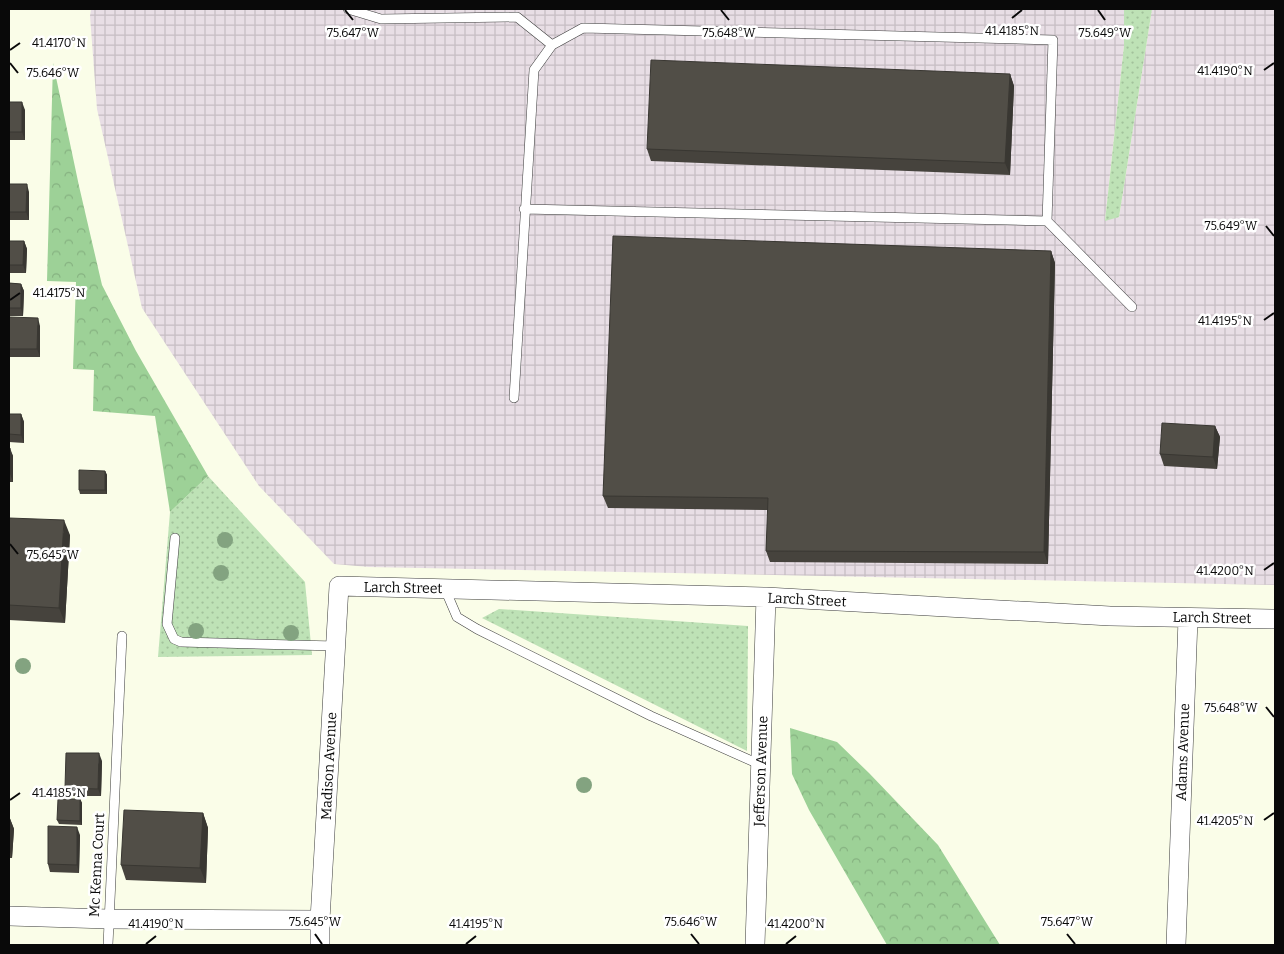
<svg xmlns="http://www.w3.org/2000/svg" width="1284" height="954" font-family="Bitter,serif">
<defs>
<pattern id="industrial-grid" width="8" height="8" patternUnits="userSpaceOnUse" patternTransform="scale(1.25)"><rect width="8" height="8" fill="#e8dee5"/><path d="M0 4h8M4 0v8" fill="none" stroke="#c6bdc3"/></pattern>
<pattern id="grass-dots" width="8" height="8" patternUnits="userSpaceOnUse" patternTransform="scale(1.25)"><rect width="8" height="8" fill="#bee2b6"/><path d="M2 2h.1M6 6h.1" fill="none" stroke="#a2c19b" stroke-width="1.8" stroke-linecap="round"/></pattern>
<pattern id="forest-crowns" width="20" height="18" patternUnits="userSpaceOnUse" patternTransform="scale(1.25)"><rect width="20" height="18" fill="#9dd197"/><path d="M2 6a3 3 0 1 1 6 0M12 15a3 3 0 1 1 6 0" fill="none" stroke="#86b281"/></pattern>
</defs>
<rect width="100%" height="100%" fill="#fafde8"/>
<path fill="url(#industrial-grid)" d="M91,9H1124V46L1105,220L1119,217L1152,9H1275V585L369,567L334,564L259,486L142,308L97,109L90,16Z"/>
<path fill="url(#grass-dots)" d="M1124,9H1152L1119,217L1105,221L1124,46Z
M208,476L305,582L312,655L158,657L170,512Z
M499,609L748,626L747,751L482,618Z"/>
<path fill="url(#forest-crowns)" d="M53,63L79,186L102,285L136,351L208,476L170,512L155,416L93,411L94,370L73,369L76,282L47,281Z
M790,728L837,742L869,773L938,845L1000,945H887L809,810L792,774Z"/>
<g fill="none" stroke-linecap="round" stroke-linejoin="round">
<defs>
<path id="service" d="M348,9L381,19L517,17L552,45
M524,209L1047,221
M514,398L534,70L552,45L583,28L1053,40L1047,221L1132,307
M175,538L167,624L174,639L181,642L336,646
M445,589L457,617L477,629L651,716L761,765
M108,945L122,636"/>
<path id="minor" d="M9,916L108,919L320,920
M320,945V920L339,586L766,597L1110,616L1275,619
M755,945L766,597
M1176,945L1188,619"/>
</defs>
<use href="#service" stroke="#3c3c3c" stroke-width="10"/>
<use href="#minor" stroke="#3c3c3c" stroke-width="20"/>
<use href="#service" stroke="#fff" stroke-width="9"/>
<use href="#minor" stroke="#fff" stroke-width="19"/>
</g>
<g fill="#83a380">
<circle cx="225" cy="540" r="8"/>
<circle cx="221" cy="573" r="8"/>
<circle cx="196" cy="631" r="8"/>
<circle cx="291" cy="633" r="8"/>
<circle cx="23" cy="666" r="8"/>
<circle cx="584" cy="785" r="8"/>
</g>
<path fill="#46433d" d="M1010,74L1014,86L1010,175L651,161L647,149Z
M9,102L25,110V140H9Z
M9,184L29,192V220H9Z
M9,241H24L27,249L26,273H9Z
M1051,251L1055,263L1048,564L770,562L766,551L768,510L608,508L603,496Z
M9,283L21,284L24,291L23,316H9Z
M9,317L40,326V357H9Z
M9,414H21L24,422V443L9,442Z
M1215,426L1220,437L1217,469L1164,466L1160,454Z
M9,448L13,456V482H9Z
M105,471L107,475V494H80L79,490Z
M9,518L70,535L65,623L9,620Z
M102,761L101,796H68L65,788Z
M80,799L82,803V825L59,824L57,820Z
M203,813L208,828L206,883L126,880L121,865Z
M9,816L14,829L12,858H9Z
M80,835L79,873L50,872L48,864Z"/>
<path fill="#393732" d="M1010,74L1014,86L1010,175L1005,163Z
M22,102L25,110V140L22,132Z
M27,184L29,192V220L26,212Z
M24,241L27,249L26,273L23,265Z
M1051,251L1055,263L1048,564L1044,552Z
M21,284L24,291L23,316L21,308Z
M38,318L40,326V357L37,349Z
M21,414L24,422V443L21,435Z
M1215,426L1220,437L1217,469L1213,457Z
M10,448L13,456V482L10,474Z
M105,471L107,475V494L105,490Z
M64,520L70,535L65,623L59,608Z
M99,753L102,761L101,796L98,789Z
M80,799L82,803V825L80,821Z
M203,813L208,828L206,883L200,868Z
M9,816L14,829L12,858L9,849Z
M77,827L80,835L79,873L77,865Z"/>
<path fill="#514e47" stroke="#393732" d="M651,60L1010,74L1005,163L647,149Z
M9,102H22V132H9Z
M9,184H27L26,212H9Z
M613,236L1051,251L1044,552L766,551L768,498L603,496Z
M9,241H24L23,265H9Z
M9,283L21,284V308H9Z
M9,317L38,318L37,349H9Z
M9,414H21V435L9,434Z
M1162,423L1215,426L1213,457L1160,454Z
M9,448H10V474H9Z
M79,470L105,471V490H79Z
M9,518L64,520L59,608L9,605Z
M66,753H99L98,789L65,788Z
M58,799H80V821L57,820Z
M124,810L203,813L200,868L121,865Z
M48,826L77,827V865L48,864Z"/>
<path fill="none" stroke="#090909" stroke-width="2" d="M345,10L353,20M721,10L729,20M1098,10L1105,20M1012,18L1022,10M10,50L20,43M10,63L18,73M1264,70L1274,63M1266,226L1274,236M10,300L20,293M1264,320L1274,313M10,544L18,554M1264,570L1274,563M1266,707L1274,717M10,800L20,793M1264,820L1274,813M315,934L322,944M691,934L699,944M1067,934L1075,944M146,944L156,936M466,944L476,936M786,944L796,936"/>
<g text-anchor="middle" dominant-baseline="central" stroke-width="5" stroke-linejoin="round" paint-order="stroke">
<g font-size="14" fill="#090909" stroke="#fff">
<text transform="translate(403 588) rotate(1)">Larch Street</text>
<text transform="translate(807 600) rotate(3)">Larch Street</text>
<text transform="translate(1212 618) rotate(1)">Larch Street</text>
<text transform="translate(1183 752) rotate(-88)">Adams Avenue</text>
<text transform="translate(329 766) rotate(-87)">Madison Avenue</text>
<text transform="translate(761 771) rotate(-88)">Jefferson Avenue</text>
<text transform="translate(97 865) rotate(-87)">Mc Kenna Court</text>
</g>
</g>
<g font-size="12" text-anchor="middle" fill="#090909" stroke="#fff" stroke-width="5" stroke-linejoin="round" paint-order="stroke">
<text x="1012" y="35">41.4185°N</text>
<text x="353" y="37">75.647°W</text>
<text x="729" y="37">75.648°W</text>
<text x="1105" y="37">75.649°W</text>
<text x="59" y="47">41.4170°N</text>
<text x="1225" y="75">41.4190°N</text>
<text x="53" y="77">75.646°W</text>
<text x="1231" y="230">75.649°W</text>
<text x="59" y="297">41.4175°N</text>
<text x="1225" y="325">41.4195°N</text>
<text x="53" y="559">75.645°W</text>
<text x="1225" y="575">41.4200°N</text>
<text x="1231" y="712">75.648°W</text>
<text x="59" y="797">41.4185°N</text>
<text x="1225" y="825">41.4205°N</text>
<text x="315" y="926">75.645°W</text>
<text x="691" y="926">75.646°W</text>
<text x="1067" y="926">75.647°W</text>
<text x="156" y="928">41.4190°N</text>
<text x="476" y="928">41.4195°N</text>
<text x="796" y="928">41.4200°N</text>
</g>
<rect width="1284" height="954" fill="none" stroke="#090909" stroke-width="20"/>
</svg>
